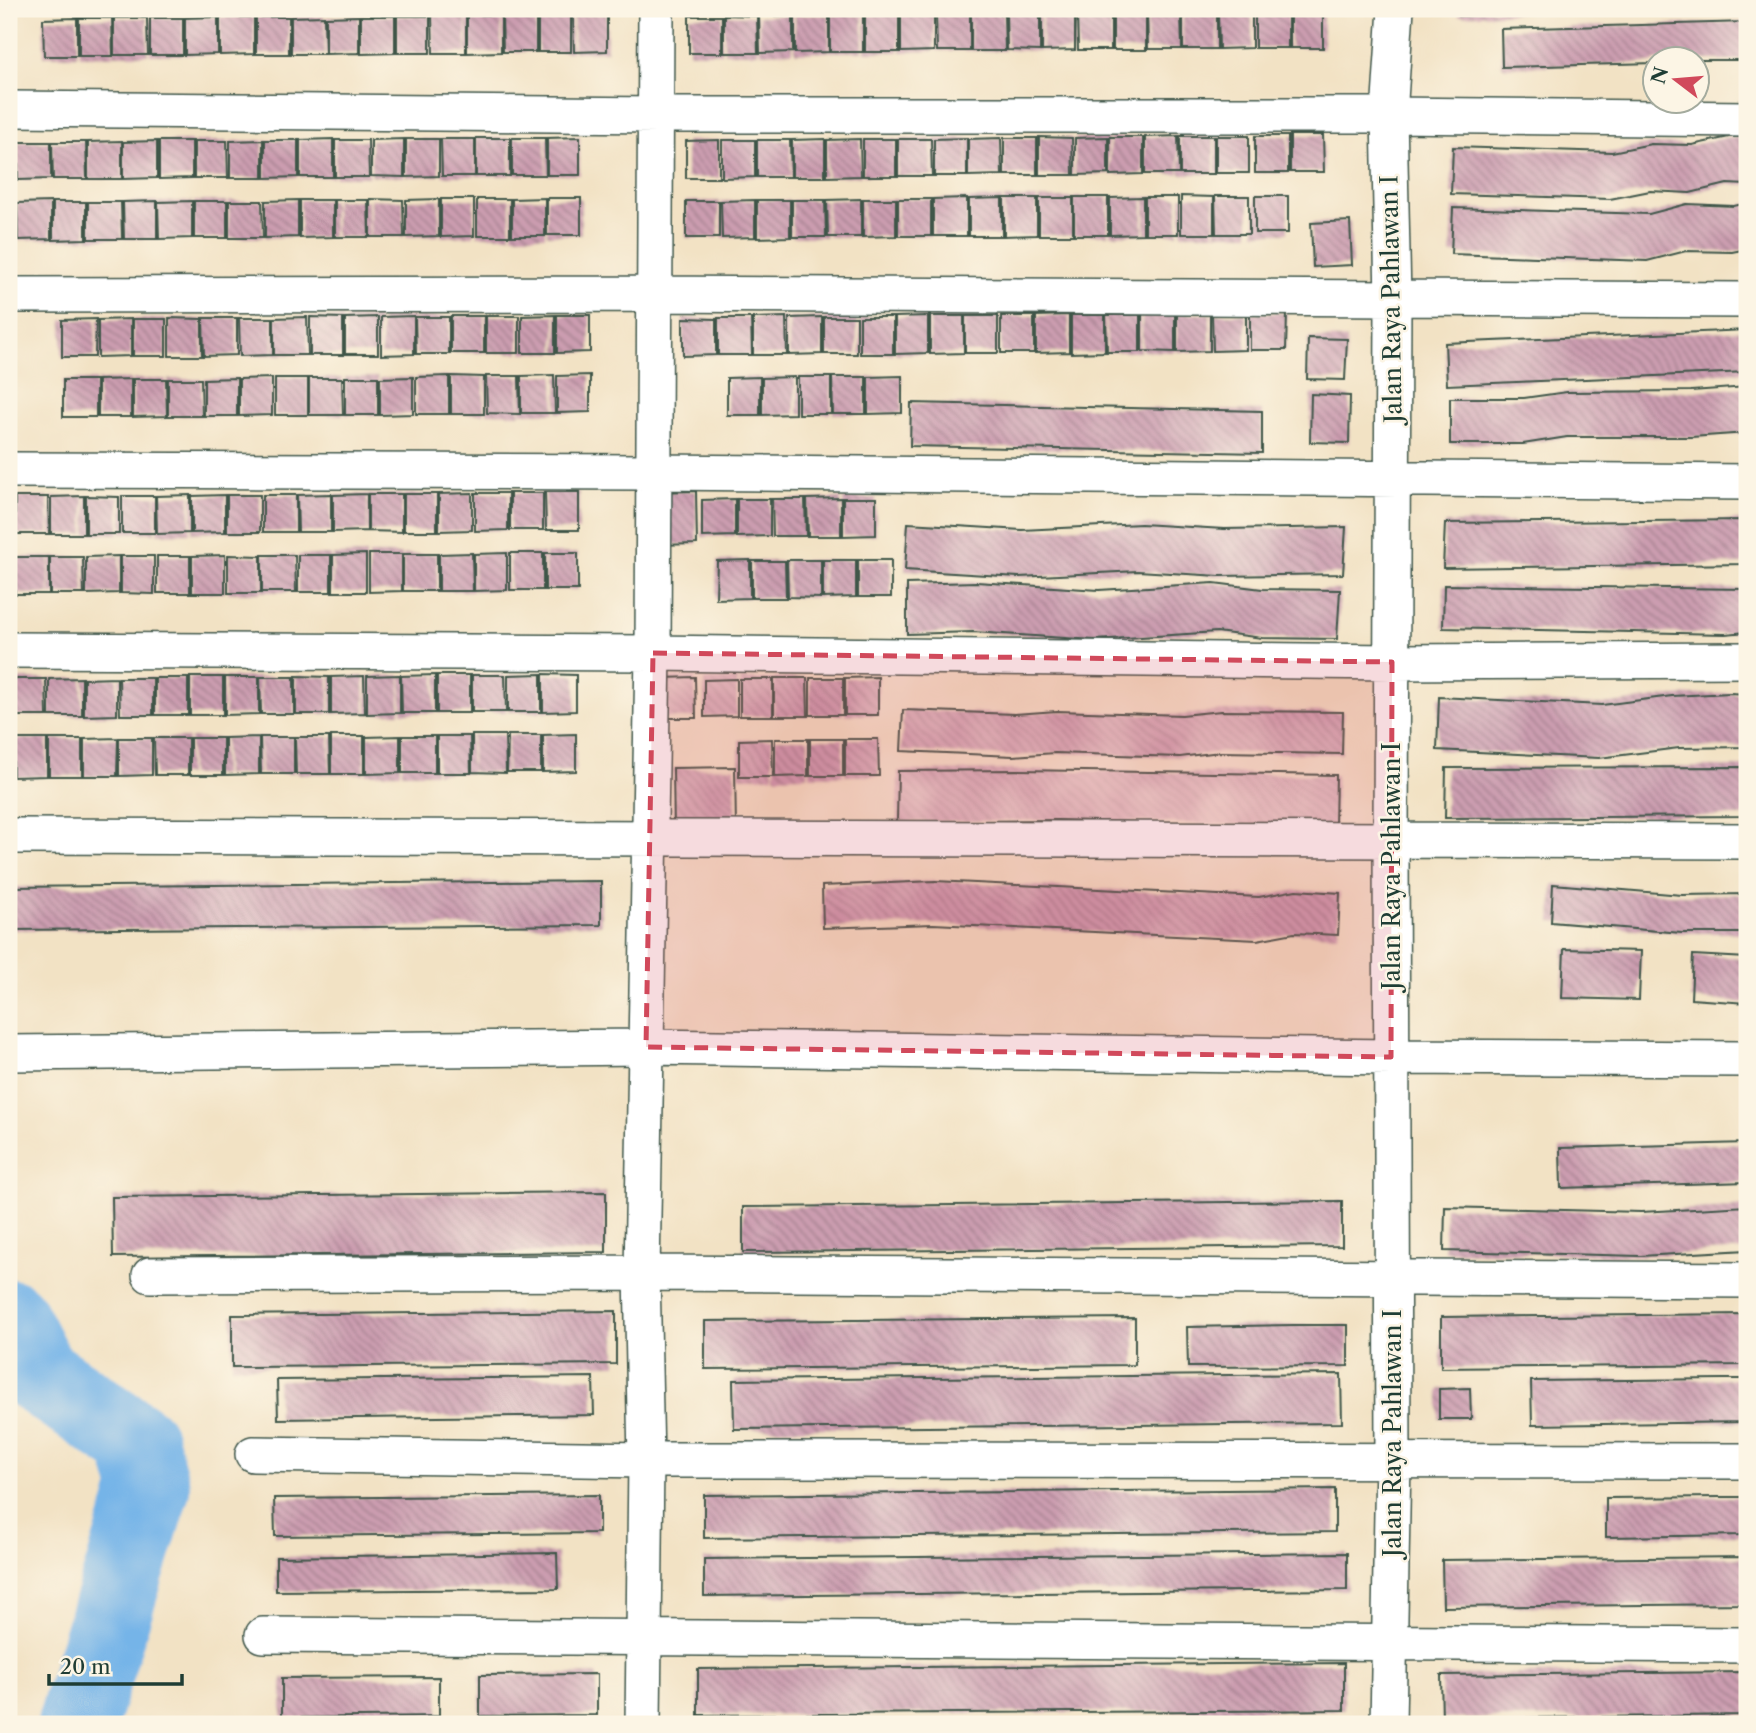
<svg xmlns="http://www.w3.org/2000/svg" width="1756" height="1733" font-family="'Libre Caslon Text',serif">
<defs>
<pattern id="building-back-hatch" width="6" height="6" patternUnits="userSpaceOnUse" patternTransform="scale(1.75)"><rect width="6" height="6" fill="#cc9db0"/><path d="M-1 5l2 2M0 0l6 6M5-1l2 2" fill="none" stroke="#a58190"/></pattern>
</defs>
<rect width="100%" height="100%" fill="#fcf5e5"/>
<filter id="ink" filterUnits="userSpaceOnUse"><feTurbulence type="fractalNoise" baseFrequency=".0143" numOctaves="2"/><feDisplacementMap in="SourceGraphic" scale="14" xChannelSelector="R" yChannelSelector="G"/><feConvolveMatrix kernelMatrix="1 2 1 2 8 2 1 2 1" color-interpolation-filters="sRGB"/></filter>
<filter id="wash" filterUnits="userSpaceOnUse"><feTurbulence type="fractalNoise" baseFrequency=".00686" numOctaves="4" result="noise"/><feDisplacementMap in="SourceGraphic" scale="28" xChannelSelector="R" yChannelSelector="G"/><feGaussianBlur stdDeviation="1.57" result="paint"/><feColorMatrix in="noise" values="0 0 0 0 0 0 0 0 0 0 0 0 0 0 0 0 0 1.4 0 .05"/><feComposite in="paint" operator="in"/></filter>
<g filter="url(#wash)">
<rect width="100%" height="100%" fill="#f2e2c4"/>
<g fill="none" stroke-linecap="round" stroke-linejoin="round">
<path stroke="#75b4e8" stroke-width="80" d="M9,1319L37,1374L138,1443L150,1488L77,1724"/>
</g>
<g id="blocks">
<path fill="url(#building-back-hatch)" d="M1458,9H1552V11L1459,16Z
M1323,10V48H1290V11Z
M1217,11V49H1183V12Z
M1252,11V48L1219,49L1218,12Z
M1288,11V48H1255V12Z
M1113,12L1146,13V50H1113Z
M1147,12H1181L1182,49H1148Z
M1006,13H1040V51L1007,50Z
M1042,13H1075V50L1042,51Z
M1077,13H1111V50H1078Z
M538,14H571V52H538Z
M607,14V51L574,52L573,15Z
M899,14V52H865V15Z
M934,14V51L901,52V15Z
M936,14H970V51H937Z
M971,14H1004L1005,51H971Z
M432,15H466V53H433Z
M467,15H501V52L467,53Z
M502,15H536V52H503Z
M724,15L757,16L758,53H724Z
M793,15V52L760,53L759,16Z
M795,15H829V52L795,53Z
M830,15H863V52H830Z
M324,16L325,54H291V17Z
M359,16V53L326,54V17Z
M361,16H395V53L361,54Z
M397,16H430V53H397Z
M689,16H722V53H689Z
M218,17V54L185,55V18Z
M220,17H254V54L220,55Z
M256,17H289V54H256Z
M77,18V56H44L43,19Z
M79,18H112L113,56H79Z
M114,18H147L148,55H114Z
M150,18H183V55H150Z
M1747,22V60H1654V63L1502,67L1501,29Z
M1290,135H1323L1324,172H1290Z
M1178,136L1179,174H1145V137Z
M1180,136H1214V174H1180Z
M1216,136H1249V173H1216Z
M1255,136H1288V173H1255Z
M580,137V175H547V138Z
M1039,137L1072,138L1073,175H1039Z
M1108,137V174L1075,175V138Z
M1110,137H1143V174L1110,175Z
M1729,137H1747V185L1727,184L1690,193L1650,191L1610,199L1451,194L1453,147L1612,152L1651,144L1692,145Z
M476,138H510V176H476Z
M512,138H545L546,175H512Z
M967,138V176H934V139Z
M1001,138L1002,175L968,176V139Z
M1004,138H1037V175H1004Z
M333,139V177H300V140Z
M404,139V177L371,176V140Z
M406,139H439V176L406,177Z
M441,139H475V176H442Z
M825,139V177H792V140Z
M860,139L861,176L827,177V140Z
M863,139H896V176H863Z
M898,139H931L932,176H898Z
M263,140V178H230V141Z
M265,140H298V177L265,178Z
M335,140H368L369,177H335Z
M719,140V178H686V141Z
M722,140H755V177L722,178Z
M757,140H790L791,177H757Z
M122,141V179H88V142Z
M157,141V178L123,179V142Z
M159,141H192V178L159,179Z
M194,141H227L228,178H194Z
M18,142H51V179L18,180Z
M52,142H86L87,179H53Z
M1181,196L1214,197V234H1181Z
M1215,196H1249V234H1216Z
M1255,196H1288V233H1255Z
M1074,197H1108V235H1074Z
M1143,197V234L1110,235V198Z
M1145,197H1178V234H1145Z
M545,198V236H512V199Z
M547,198H581V235H547Z
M967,198V236H933V199Z
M1002,198V236H969V199Z
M1004,198H1037V235L1004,236Z
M1039,198H1073V235H1039Z
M370,199L403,200L404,237H370Z
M439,199V236L406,237V200Z
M441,199H474V236L441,237Z
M477,199H510V236H477Z
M861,199V237H828L827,200Z
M863,199H896V236L863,237Z
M898,199H931V236H898Z
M298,200V237L265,238V201Z
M300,200H333V237L300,238Z
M335,200H368L369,237H335Z
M755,200V237L722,238L721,201Z
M757,200H790V237L757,238Z
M792,200H825L826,237H792Z
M157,201V239H124L123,202Z
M192,201V238L159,239L158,202Z
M194,201H227V238H194Z
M229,201H262L263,238H229Z
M686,201H719V238H686Z
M51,202V239L18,240L17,203Z
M53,202H86V239L53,240Z
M88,202H121L122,239H88Z
M1747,203V249L1732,252L1686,251L1647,261L1451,254L1453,208L1649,214L1687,204L1734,206Z
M1350,221L1352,265L1313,267L1311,223Z
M1250,313H1287L1286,350H1250Z
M1142,314H1175V352L1142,351Z
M1177,314H1210V351L1177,352Z
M1212,314H1246V350L1213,351Z
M555,315V353H522V316Z
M557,315H590V352L557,353Z
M1069,315V352L1036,353V316Z
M1071,315H1105V352L1071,353Z
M1106,315H1140V352H1107Z
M414,316V354L381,355V317Z
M451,316H484V353H451Z
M486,316H519V353H486Z
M928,316V353L895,354V317Z
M930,316H964V353L930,354Z
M965,316H998V353H965Z
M1001,316H1034V353H1001Z
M307,317L308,355H274V318Z
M310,317L343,318V355H310Z
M378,317V354H345V318Z
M415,317H449V354H416Z
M786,317L787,355H753V318Z
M822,317V354L789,355V318Z
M824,317H857V354H824Z
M860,317H893V354H860Z
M169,318L202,319V356H169Z
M203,318H237V355L204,356Z
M239,318H273V355L240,356Z
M683,318L716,319V355L683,356Z
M718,318H751L752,355H718Z
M96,319L95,357H62V320Z
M131,319V356L98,357V320Z
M133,319H166V356H133Z
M1747,330V372L1447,385L1445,343Z
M1308,338L1347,339L1345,380L1307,379Z
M554,375L555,413H521V376Z
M590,375V412L557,413V376Z
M449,376V414H416V377Z
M451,376L484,377V414H451Z
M486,376H519L520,414L487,413Z
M902,376V413L868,414V377Z
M345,377H378V415H345Z
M413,377V414L380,415V378Z
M760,377V415H727V378Z
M795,377V414L762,415V378Z
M798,377H831V414H798Z
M832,377H866V414H833Z
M237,378V416H204V379Z
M272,378V415L239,416V379Z
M275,378H308V415H275Z
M309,378H342L343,415H309Z
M131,379V417H98V380Z
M133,379H166L167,416L133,417Z
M168,379H201L202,416H168Z
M63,380H96V417H63Z
M1747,387V433L1691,437H1567L1523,444H1450V398H1524L1567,392L1691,391Z
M1311,394L1350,396L1349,443L1310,442Z
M911,403L1262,411V453L910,446Z
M696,491L697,544L657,545L656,492Z
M545,492H579V530H546Z
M472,493V530L439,531V494Z
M475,493H508V530L475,531Z
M510,493H543V530H510Z
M331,494V532H298L297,495Z
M367,494V531L333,532V495Z
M368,494H402V532L368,531Z
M404,494H437V531H404Z
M190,495V533L157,534L156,496Z
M225,495V532L192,533V496Z
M227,495H260V532H227Z
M263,495H296V532H263Z
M84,496V534H51V497Z
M86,496L119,497V534H86Z
M122,496H155V533H122Z
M15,497H48L49,534H15Z
M841,498V536H808L807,499Z
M843,498H876V535L843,536Z
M735,499V536L702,537V500Z
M737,499H770V536L737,537Z
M772,499H805L806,536H773Z
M1747,520V564L1443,568L1445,523Z
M908,523L1022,530L1141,524L1224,529L1346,527L1343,574L1220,576L1138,571L1019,577L905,570Z
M472,553L473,591H439V554Z
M507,553V590L474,591V554Z
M510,553H543V590H510Z
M545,553H578V590H545Z
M366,554V592H333V555Z
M369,554H402V591L369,592Z
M403,554H437V591H403Z
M225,555V593H192V556Z
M228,555L261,556V593H228Z
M262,555H295L296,592H262Z
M298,555H331V592H298Z
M119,556V593L86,594V557Z
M121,556H154V594L121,593Z
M157,556H190V593H157Z
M15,557H49V594H15Z
M50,557H83L84,594H50Z
M750,560V598L716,599L717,561Z
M787,560H821V598L788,597Z
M823,560H856V597L823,598Z
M858,560H891V597H858Z
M752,561H785L786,598H752Z
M976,582L1099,590L1214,583L1262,589L1340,590L1337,639L1262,638L1217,632L1095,640L973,632L907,634V584Z
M1444,585L1747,589V632L1725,634L1443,628Z
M541,674V712H508V675Z
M543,674L576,675V711L543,712Z
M400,675V713L367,714V676Z
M435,675V713H402L401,676Z
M437,675H470V713H437Z
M472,675H505L506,712H472Z
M296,676L329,677V714H296Z
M364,676L365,713L331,714V677Z
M190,677H223V715H190Z
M225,677H259V714L225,715Z
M260,677H294V714H261Z
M695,677L696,718H662V678Z
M878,677V715H845V678Z
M82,678V716H49V679Z
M117,678V715L84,716V679Z
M119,678H153V715H120Z
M155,678H188V715H155Z
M774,678H807L808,716H774Z
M810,678H843V715H810Z
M13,679H46L47,716H14Z
M737,679V716L704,717V680Z
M740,679H773V716H740Z
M1730,693L1747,694V747L1679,748L1599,758L1437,750L1439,697L1602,705L1672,696Z
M903,710L1015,714L1057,711L1182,715L1221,711L1343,712L1342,754L1220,752L1180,757L1055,753L1013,756L901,751Z
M576,734V771L543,772V735Z
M472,735H505L506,773L472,772Z
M508,735H541V772H507Z
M331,736H364V774H331Z
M400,736V773L366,774V737Z
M402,736H435V773H402Z
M437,736H470L471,773H437Z
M259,737V774L225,775V738Z
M260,737H294V774H261Z
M295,737H329L330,774H296Z
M118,738L117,776H84V739Z
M119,738H152V775L119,776Z
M154,738H188V775H155Z
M190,738H223V775H190Z
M13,739H47V776L13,777Z
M49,739H82V776H49Z
M772,739L773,777H739V740Z
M775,739H808V776L775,777Z
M810,739H843V776H810Z
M845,739H878L879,776H845Z
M735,767L736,829L674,830L673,768Z
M1747,767V816L1445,818L1446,768Z
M1018,770L1336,775L1335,827L1058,820L897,822L898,771Z
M601,881V925L9,930V887Z
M935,881L1259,897L1296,890L1340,893L1338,935L1294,933L1257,940L933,924L823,928L822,886Z
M1553,884L1682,895L1747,894V933H1682L1551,922Z
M1564,949L1641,951L1639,1000L1562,998Z
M1693,955L1747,958V1003L1691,999Z
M1747,1143V1182L1561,1188L1560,1148Z
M606,1192V1252L113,1257L112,1197Z
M1342,1201V1246L743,1252V1207Z
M1747,1206V1250L1640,1256L1444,1251L1445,1207L1641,1212Z
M616,1311V1364L232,1367V1315Z
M1747,1314V1365L1441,1368V1317Z
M1135,1318V1365L705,1369V1321Z
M1295,1325H1348V1366L1188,1367L1187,1327Z
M1341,1374L1342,1423L734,1429L733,1380Z
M593,1377L594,1415L278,1419L277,1380Z
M1723,1379H1747V1422L1532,1425L1531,1381Z
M1470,1388L1471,1419H1439V1389Z
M1335,1489V1532L704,1538V1495Z
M599,1495V1533L275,1536L274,1498Z
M1720,1497H1747V1535L1606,1537V1498Z
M557,1553L558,1589L276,1591V1557Z
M1347,1553V1590L704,1596V1559Z
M1747,1557V1604L1443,1607L1442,1560Z
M1344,1663V1710L698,1715V1669Z
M1747,1672V1715L1442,1719L1441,1675Z
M597,1674V1715L480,1716V1675Z
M439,1677V1716L282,1718V1678Z"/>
</g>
</g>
<g filter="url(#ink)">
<use href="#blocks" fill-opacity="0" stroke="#3f564a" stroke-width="2"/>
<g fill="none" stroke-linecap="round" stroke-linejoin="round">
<defs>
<path id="street" d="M9,109L657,115H1389L1747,119
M9,295L653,294L1747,300
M9,470L652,472L1747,482
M9,650L653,653L1392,662L1747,660
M9,836L1747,841
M9,1053L646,1047L1391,1057L1747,1059
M150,1275L642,1273L1747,1280
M253,1454L646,1460L1747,1461
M263,1635C758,1634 1253,1645 1747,1645
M643,1724L646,1460L642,1273L653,653L656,9
M1388,1724L1393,1459L1391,839L1393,299L1389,115L1396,9"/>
</defs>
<use href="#street" stroke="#3f564a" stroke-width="38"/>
<use href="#street" stroke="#fff" stroke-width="35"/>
</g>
</g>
<path fill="#d1495b" fill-opacity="0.2" stroke="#d1495b" stroke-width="5" stroke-dasharray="14 9" stroke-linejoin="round" d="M653,653L1392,662L1391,1057L646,1047Z"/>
<g text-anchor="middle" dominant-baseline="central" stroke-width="5" stroke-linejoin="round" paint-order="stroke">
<g font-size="24" fill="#1f3d34" stroke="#fcf5e5">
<text transform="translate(1391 299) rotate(-91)">Jalan Raya Pahlawan I</text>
<text transform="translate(1391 866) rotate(-90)">Jalan Raya Pahlawan I</text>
<text transform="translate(1392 1433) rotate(-90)">Jalan Raya Pahlawan I</text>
</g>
</g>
<rect width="1756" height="1733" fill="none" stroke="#fcf5e5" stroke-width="35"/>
<g transform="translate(1676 80) rotate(286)"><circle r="33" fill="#fcf5e5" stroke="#a4ab9e" stroke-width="2"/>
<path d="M0-5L12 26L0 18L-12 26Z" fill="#d1495b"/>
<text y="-10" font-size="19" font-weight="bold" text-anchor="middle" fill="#1f3d34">N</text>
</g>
<path d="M49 1674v10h133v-10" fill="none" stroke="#1f3d34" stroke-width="3.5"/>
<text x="60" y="1674" font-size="21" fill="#1f3d34" stroke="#fcf5e5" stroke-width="5" paint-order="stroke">20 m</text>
</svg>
